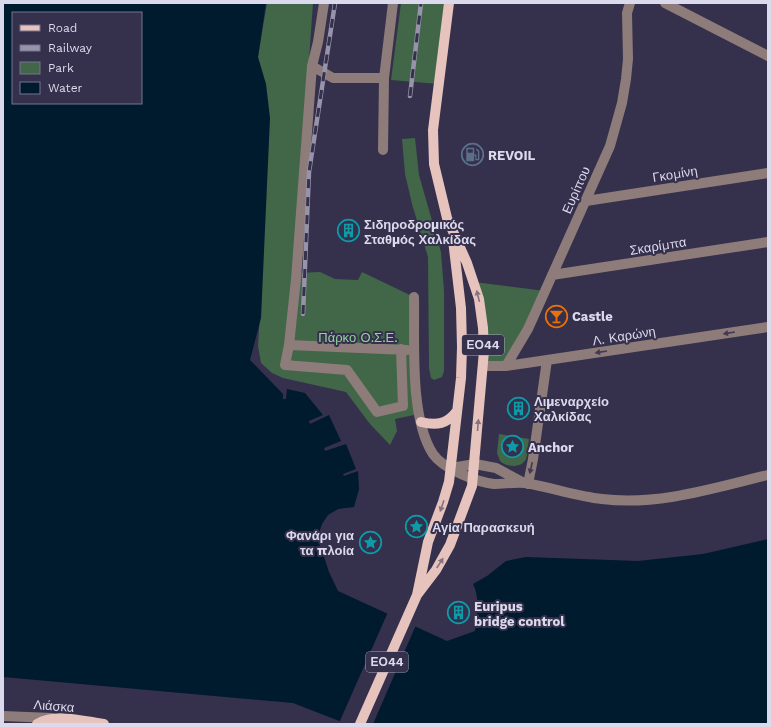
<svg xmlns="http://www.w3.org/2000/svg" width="771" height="727" font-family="'Work Sans',sans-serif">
<rect width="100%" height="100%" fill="#35304c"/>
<path fill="#416648" d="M267,3H313L294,273L320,272L335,279L358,280L362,272L414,297L419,414L395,419L397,431L390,445L370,424L346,392L283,378L272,373L261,363L258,346L262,279L258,57Z
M401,3H449L439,84L391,80Z
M415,138L419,175L441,252L444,291V371L442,377L434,380L431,378L429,368L428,257L412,204L405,174L402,139Z
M474,282L545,291L506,366H483Z
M499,434L529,439C528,446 528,453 526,459C521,469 506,467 500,461L497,453Z"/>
<path fill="#001a2e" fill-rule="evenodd" d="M3,3H266L258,57L266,84L270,118L261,318L250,360L283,394V399H286L287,389L305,393L323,415L309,421L310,424L329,415L341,441L324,448L325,451L346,444L356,469L343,474L344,476L358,471L359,489L354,507L338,509L328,515L322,524L319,533L320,545L329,572L338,591L447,641L475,631C477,615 480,598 473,584L487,576L506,561L526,557L638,561L703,554L768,539V724H347L293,703L3,677ZM13,13H141V103H13Z"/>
<path fill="#35304c" d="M388,612L416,625L373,724L339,723Z"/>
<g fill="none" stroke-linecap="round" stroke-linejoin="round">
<path stroke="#8d7c79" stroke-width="10" d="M324,3L318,42L312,66L333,78H384
M665,3L768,56
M312,66L296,279L289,345L285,365L347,370L377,412L403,406L401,349
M383,150L384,78L393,3
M586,201L768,173
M552,275L768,242
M414,297C415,340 409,417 433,454C443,469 477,482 494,484C504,484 515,482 525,483C550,487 576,496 602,499C658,506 714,488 768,475
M289,345L407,350
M483,366H506L547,360L768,327
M506,366L528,329L610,146L622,103L626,79L628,59L627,13L630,3
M451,468L475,464L496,468L522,482
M528,484L533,459L547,360
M3,716L52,718"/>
<path stroke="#e6c3bc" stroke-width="10" d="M421,422C437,426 447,424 457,411
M417,595L436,570L450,545L472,486L484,351L483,328L479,299L467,263L447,218L434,164L433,130L449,3
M37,724C56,713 83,721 104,724
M360,724L417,595L428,542L443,502L449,482L461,378L462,347L461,308L453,240"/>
<defs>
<path id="rail" d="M410,96L421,3
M303,314L309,172L335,3"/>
</defs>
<use href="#rail" stroke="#9793aa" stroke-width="4.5"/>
<use href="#rail" stroke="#35304c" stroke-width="3" stroke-dasharray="9" stroke-linecap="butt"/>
</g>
<defs><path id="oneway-solid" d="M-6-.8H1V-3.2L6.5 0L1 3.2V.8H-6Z"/></defs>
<g fill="#85727e">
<use href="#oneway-solid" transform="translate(478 296) rotate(-104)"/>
<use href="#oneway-solid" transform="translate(478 425) rotate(-85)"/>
<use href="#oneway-solid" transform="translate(442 506) rotate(109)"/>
<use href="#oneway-solid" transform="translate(440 563) rotate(-57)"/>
</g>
<g fill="#423b53">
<use href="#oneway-solid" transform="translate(729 333) rotate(171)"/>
<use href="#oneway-solid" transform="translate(601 352) rotate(171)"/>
<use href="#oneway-solid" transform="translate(531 468) rotate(103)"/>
</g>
<defs>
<symbol id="fuel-ring" viewBox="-11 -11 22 22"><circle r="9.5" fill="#35304c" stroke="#5c6f8a" stroke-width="1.5"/><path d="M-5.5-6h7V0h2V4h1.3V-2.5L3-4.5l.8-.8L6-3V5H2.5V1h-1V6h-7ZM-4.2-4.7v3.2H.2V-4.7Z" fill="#5c6f8a"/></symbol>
<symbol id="building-ring" viewBox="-11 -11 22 22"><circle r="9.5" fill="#35304c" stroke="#0f9aa8" stroke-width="1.5"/><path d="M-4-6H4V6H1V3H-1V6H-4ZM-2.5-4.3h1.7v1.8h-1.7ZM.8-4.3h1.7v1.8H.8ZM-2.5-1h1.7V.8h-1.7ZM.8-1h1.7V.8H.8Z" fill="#0f9aa8"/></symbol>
<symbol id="bar-ring" viewBox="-11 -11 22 22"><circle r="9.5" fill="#35304c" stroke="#e8710a" stroke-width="1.5"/><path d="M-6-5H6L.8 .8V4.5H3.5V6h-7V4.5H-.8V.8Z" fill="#e8710a"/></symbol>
<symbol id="sight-ring" viewBox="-11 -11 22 22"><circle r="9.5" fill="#35304c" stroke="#0f9aa8" stroke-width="1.5"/><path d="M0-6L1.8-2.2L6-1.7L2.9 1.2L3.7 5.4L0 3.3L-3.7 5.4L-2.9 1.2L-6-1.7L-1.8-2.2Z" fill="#0f9aa8"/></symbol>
</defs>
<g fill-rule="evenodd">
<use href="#fuel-ring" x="460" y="142" width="25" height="25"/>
<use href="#building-ring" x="336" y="218" width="25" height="25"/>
<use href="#bar-ring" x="544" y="304" width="25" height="25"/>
<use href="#building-ring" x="506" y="396" width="25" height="25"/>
<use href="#sight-ring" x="500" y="434" width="25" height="25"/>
<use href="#sight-ring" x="404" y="514" width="25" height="25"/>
<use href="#sight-ring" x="358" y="530" width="25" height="25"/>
<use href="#building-ring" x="446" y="600" width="25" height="25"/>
</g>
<g text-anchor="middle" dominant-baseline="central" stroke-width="4" stroke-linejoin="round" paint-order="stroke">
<g fill="#35304c" stroke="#a9a6bc" stroke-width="1">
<rect x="462" y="335" width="42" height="20" rx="3"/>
<rect x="366" y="652" width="42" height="20" rx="3"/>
</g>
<g font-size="12" font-weight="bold" fill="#dbd9ec">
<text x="483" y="345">ΕΟ44</text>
<text x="387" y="662">ΕΟ44</text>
</g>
<g font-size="13" font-weight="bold" fill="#dbd9ec" stroke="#35304c" text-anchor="start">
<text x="488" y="155">REVOIL</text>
<text x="364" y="224">Σιδηροδρομικός<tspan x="364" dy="15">Σταθμός Χαλκίδας</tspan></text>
<text x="572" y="316">Castle</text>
<text x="534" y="401">Λιμεναρχείο<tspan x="534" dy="15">Χαλκίδας</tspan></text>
<text x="528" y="447">Anchor</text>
<text x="432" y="527">Αγία Παρασκευή</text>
<text x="354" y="535" text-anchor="end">Φανάρι για<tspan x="354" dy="15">τα πλοία</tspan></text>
<text x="474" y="606">Euripus<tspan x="474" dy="15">bridge control</tspan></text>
</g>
<g font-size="13" fill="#dbd9ec" stroke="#35304c">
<text transform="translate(675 174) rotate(-9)">Γκομίνη</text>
<text transform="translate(576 190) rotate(-66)">Ευρίπου</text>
<text transform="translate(658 246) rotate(-9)">Σκαρίμπα</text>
<text transform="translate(624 336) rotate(-9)">Λ. Καρώνη</text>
<text transform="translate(54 706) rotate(4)">Λιάσκα</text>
</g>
<g font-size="13" fill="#95d29f" stroke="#35304c">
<text x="358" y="337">Πάρκο Ο.Σ.Ε.</text>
</g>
</g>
<rect width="771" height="727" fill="none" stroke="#dbd9ec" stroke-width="8"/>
<rect x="12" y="12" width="130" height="92" fill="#35304c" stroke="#77748c"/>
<rect x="20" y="25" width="20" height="6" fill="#e6c3bc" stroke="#77748c"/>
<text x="48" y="32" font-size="12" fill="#dbd9ec">Road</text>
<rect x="20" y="45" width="20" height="6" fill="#9793aa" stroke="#77748c"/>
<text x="48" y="52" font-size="12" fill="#dbd9ec">Railway</text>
<rect x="20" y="62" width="20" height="12" fill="#416648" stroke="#77748c"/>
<text x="48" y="72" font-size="12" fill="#dbd9ec">Park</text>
<rect x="20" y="82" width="20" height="12" fill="#001a2e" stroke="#77748c"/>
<text x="48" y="92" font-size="12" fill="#dbd9ec">Water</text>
</svg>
